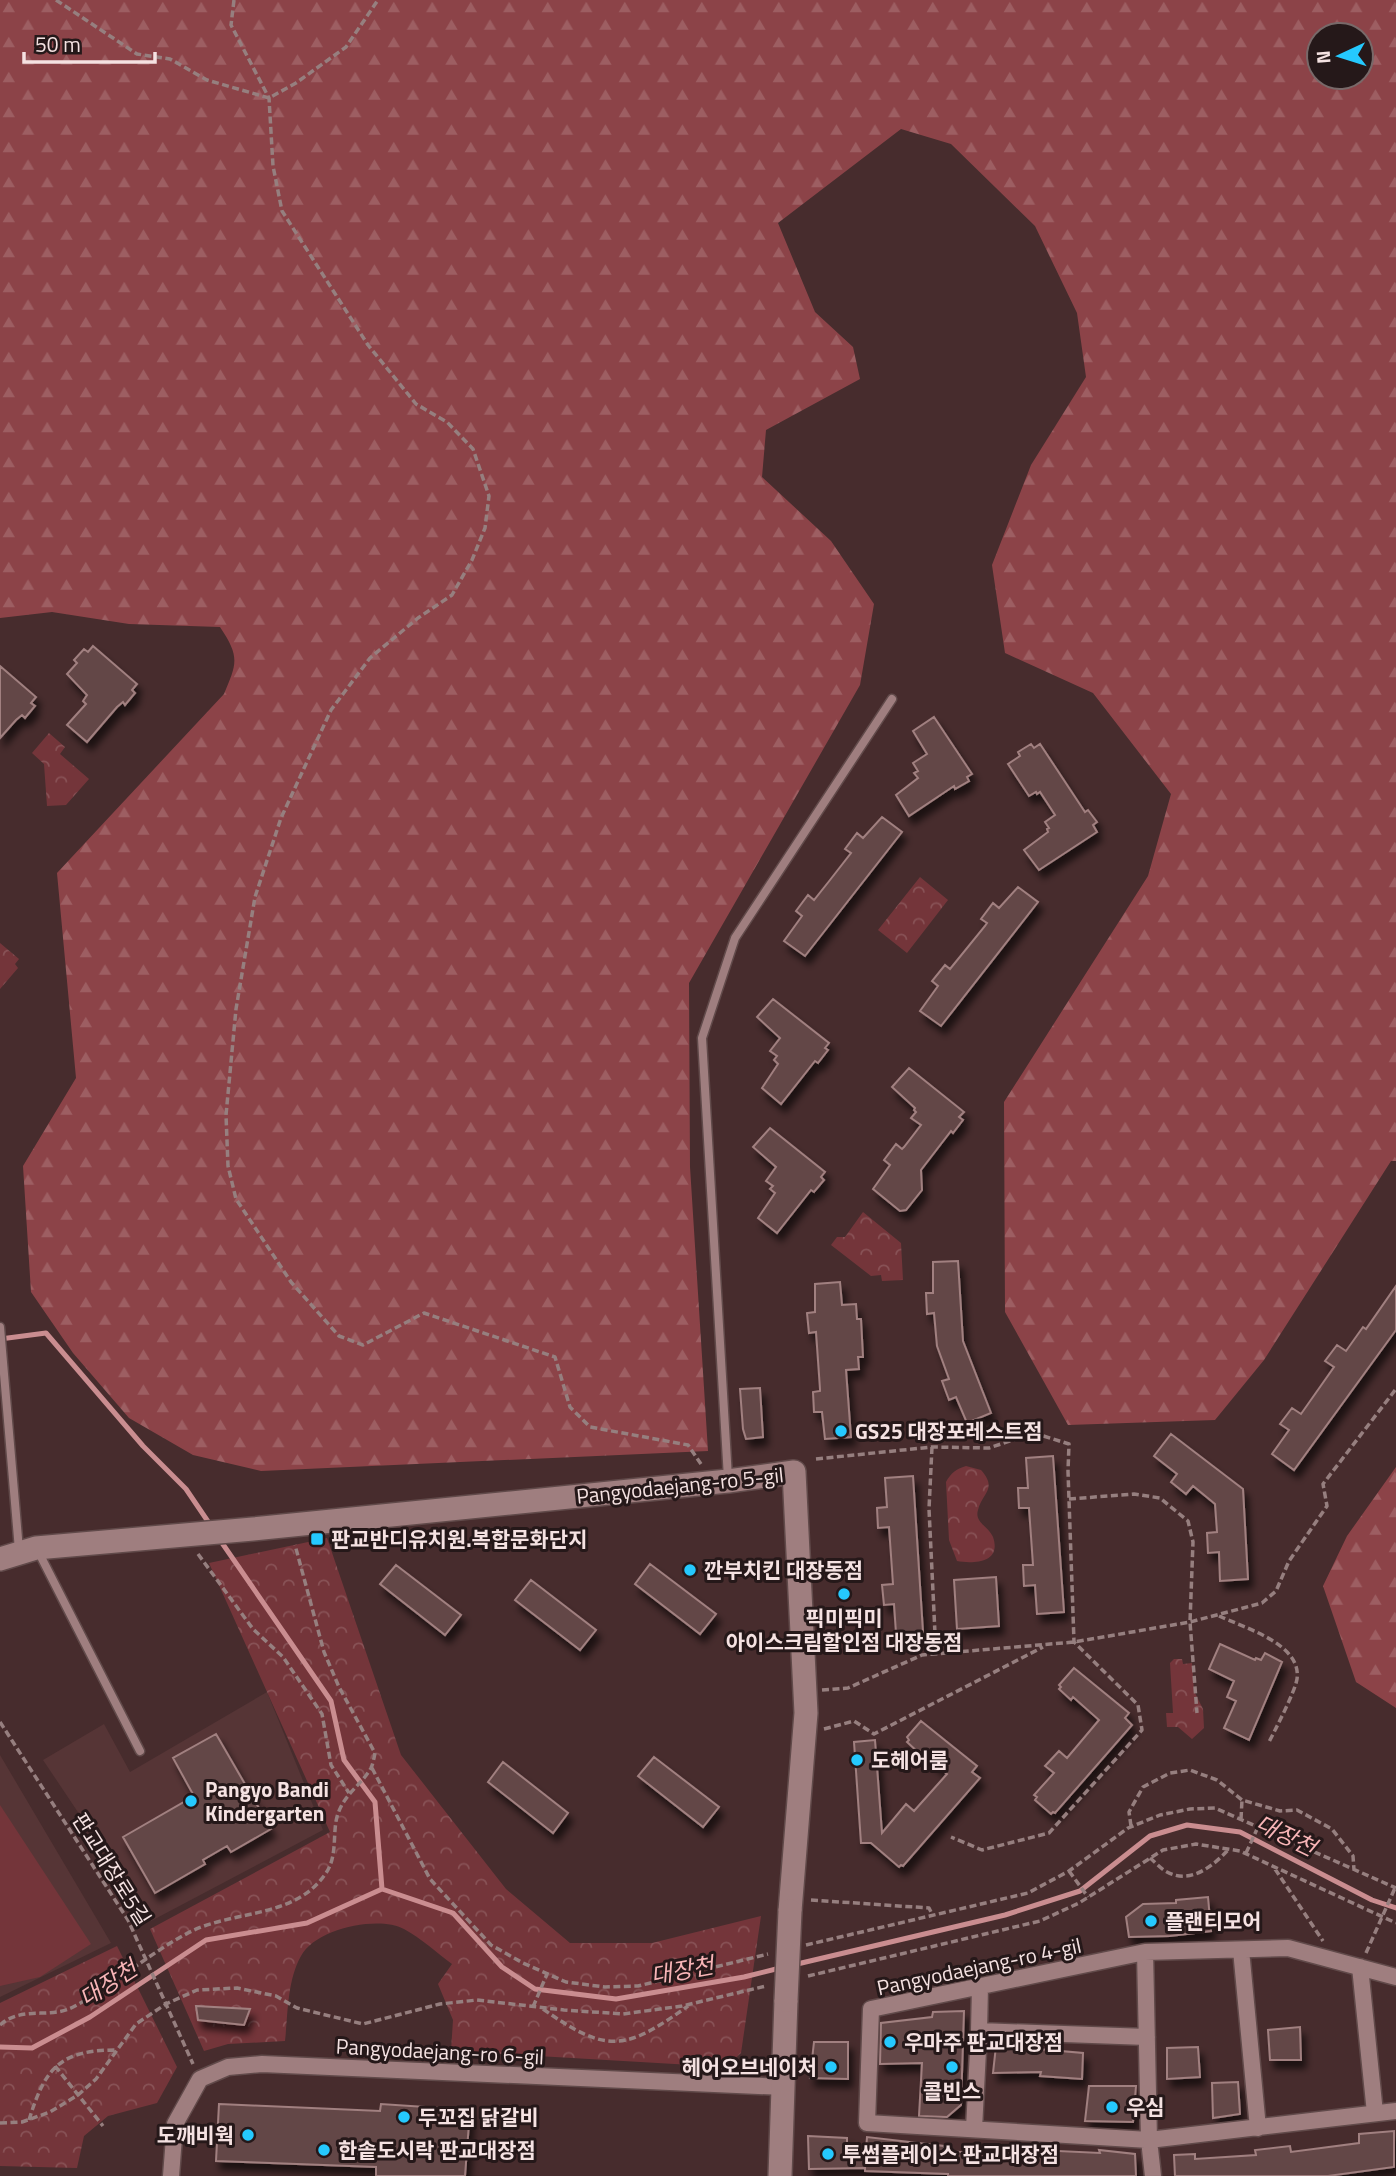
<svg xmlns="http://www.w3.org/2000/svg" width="1396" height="2176" font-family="'Titillium Web','Noto Sans KR',sans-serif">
<defs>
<pattern id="forest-firs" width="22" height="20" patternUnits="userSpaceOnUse" patternTransform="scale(1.75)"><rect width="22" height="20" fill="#8c4348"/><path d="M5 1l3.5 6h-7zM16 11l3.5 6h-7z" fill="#9d5e62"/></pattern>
<pattern id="park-crowns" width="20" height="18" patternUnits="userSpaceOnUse" patternTransform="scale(1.75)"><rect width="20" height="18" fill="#74353a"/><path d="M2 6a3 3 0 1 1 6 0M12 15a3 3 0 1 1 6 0" fill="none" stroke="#885256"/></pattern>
<filter id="shadow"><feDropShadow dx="4.5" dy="8" stdDeviation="3.5" flood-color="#0009"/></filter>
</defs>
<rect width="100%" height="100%" fill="#472c2d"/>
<path fill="#563536" d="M267,1692L323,1830L151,1921L43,1760L104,1724L130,1772Z
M0,1755L111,1943L0,1997Z"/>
<path fill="#74353a" d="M0,1805L91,1944L40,1977L0,1986Z"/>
<path fill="url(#forest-firs)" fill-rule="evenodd" d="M0,0H1396V1161H1391L1264,1360L1215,1420L1068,1425L1005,1312L1004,1102L1148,876L1171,794L1093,693L1005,653L992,565L1031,465L1086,377L1077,313L1035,226L951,144L901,129L778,223L815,312L853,347L860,379L766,430L762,477L831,541L874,604L860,685L689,983L690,1167L708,1451L261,1471L193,1455L129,1418L73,1353L31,1292L23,1166L76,1078L57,873L224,694C237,663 240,657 220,627L129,624L52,612L0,618ZM1361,35V77H1319V35Z
M1396,1467V1708L1356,1682L1323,1586L1347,1536Z"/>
<path fill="url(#park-crowns)" d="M49,733L65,747L60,754L89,779L66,805L47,806L44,764L32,753Z
M920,877L948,900L907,953L878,930Z
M0,943L19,959L15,964L18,968L0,989Z
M863,1212L901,1243L903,1280L882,1281L881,1275L871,1276L831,1245L837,1237H845Z
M966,1466L981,1470C998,1489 982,1493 978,1510C974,1522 989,1527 993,1537C1002,1563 973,1564 957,1561L949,1540L946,1482C951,1473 956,1469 966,1466Z
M327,1538L401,1755L506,1889L570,1943H652L761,1916L741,2053L726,2067L451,2051L453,2020L438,1984L452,1964C437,1953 421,1938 404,1929C378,1915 315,1929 301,1956C287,1981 288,2014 285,2041L228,2044L204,2051L150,1929L330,1832L209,1563Z
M1174,1659H1182L1183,1664L1192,1663L1194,1691L1203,1709L1204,1728L1192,1739L1178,1727H1167L1166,1713H1173L1170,1663Z
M117,1946L177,2067L157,2103L108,2116L84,2136L77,2168L0,2166V2003Z"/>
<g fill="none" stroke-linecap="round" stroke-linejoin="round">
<path stroke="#ca8d90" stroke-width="5" d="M0,1339L46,1333L143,1446L186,1489L211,1526
M220,1540L331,1701L344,1760L375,1802L382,1889
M793,1965L1005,1915L1080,1891L1150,1836L1187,1825L1240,1832L1372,1900L1396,1908
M0,2047L32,2048L90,2017L206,1940L307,1923L382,1889L453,1913L502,1967L535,1989L616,1999L744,1977L780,1968"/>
</g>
<path fill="#644747" stroke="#a18080" stroke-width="2" filter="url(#shadow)" d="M93,646L137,684L132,690L135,693L125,705L123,702L117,707L87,742L67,725L86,704L83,701L87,695L67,674L77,663L74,660L84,649L88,652Z
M0,666L36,697L31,703L35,706L25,718L22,715L16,720L0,738Z
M934,717L972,774L967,777L969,781L955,789L954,786L909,816L896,795L918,778L914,773L918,771L913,763L927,754L913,731Z
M1031,744L1034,748L1040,744L1081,806L1085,812L1088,810L1097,822L1093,825L1097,832L1039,870L1024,850L1048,832L1047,829L1049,828L1045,822L1055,815L1040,792L1037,794L1036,792L1029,796L1008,764L1020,756L1018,752Z
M882,817L902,832L805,956L784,941L802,916L796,911L808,895L814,900L830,880L851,853L845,849L857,833L863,838Z
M1018,887L1038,902L941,1026L920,1011L938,986L932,981L945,965L950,969L985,926L987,923L981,919L993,903L999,908Z
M773,999L829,1043L825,1048L828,1050L818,1063L815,1061L781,1104L762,1088L778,1064L774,1060L777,1056L770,1051L780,1038L757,1017Z
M909,1068L964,1112L959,1117L963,1120L953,1133L951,1131L921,1170L922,1190L906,1210L900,1211L873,1189L890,1165L884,1160L896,1144L902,1149L904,1147L921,1125L911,1118L916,1112L914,1110L915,1108L892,1087Z
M770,1128L825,1172L821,1177L824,1180L814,1192L811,1190L777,1233L758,1218L775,1193L770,1189L773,1186L766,1181L776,1167L753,1147Z
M958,1261L963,1341L991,1413L967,1423L956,1397L949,1400L942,1381L949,1379L937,1346L934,1313L927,1314L926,1293H933V1262Z
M840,1282L842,1305L856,1304L857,1319H861L863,1357H858L859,1369L846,1370L851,1437L825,1439L822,1412H814L813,1392L820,1391V1389L816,1332L809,1333L807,1313L815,1312V1284Z
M1396,1286V1330L1294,1470L1272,1454L1289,1430L1280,1424L1292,1408L1301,1414L1334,1367L1325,1361L1337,1345L1346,1351L1363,1327L1366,1329Z
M760,1388L763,1437L746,1439L743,1429L740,1389Z
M1171,1434L1243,1489L1248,1579L1220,1581L1219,1552L1208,1553L1207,1533L1217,1532L1215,1504L1193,1486L1186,1494L1171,1482L1177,1474L1154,1456Z
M1053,1456L1064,1612L1037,1614L1035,1585L1024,1586L1023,1565H1033L1029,1508H1019L1018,1488H1028L1026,1458Z
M913,1476L923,1632L896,1633L894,1604L884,1605L882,1585L893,1584L889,1527L878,1528L877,1508L887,1507L885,1478Z
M650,1564L716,1614L700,1634L635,1584Z
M396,1565L461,1615L445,1635L380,1584Z
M996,1577L999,1626L957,1629L954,1580Z
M531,1580L596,1630L580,1650L515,1600Z
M1220,1644L1255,1660L1256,1658L1261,1660L1265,1653L1282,1662L1249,1740L1224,1728L1236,1701L1227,1697L1234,1681L1209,1669Z
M1074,1668L1129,1713L1125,1718L1132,1725L1055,1813L1053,1812L1051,1814L1035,1800L1037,1797L1034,1795L1054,1773L1045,1766L1059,1751L1067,1758L1099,1720L1073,1697L1071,1700L1059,1689L1061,1687L1059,1685Z
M921,1721L977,1766L972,1772L980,1778L903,1866L901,1865L899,1867L871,1843H861L854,1742L875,1740L882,1833L906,1804L914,1811L947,1774L921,1751L919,1753L907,1742L909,1740L907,1737Z
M216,1734L271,1829L231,1852L227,1846L203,1860L205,1864L155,1893L123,1837L194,1796L173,1758Z
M654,1757L719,1807L703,1827L638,1776Z
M503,1762L568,1813L553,1833L488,1782Z
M1208,1897L1211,1931L1170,1936L1129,1937L1126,1917L1143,1904L1176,1903V1900Z
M196,2006L250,2009L244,2025L198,2020Z
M964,2011L961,2105L947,2117L919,2116L922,2063L880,2064L881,2023L932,2017L933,2012Z
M1300,2027L1301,2060H1270L1268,2030Z
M814,2042H848V2079L810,2078Z
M996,2046H1027V2048L1083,2053L1082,2079L1040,2076L1041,2072L993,2073Z
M1198,2047L1200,2077L1167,2079V2048Z
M1238,2082L1240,2114L1213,2118L1212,2083Z
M1089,2086H1136L1133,2122L1085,2121Z
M219,2104L380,2111L381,2104L470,2110L465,2176H376V2167L216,2161Z
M1394,2131V2167L1328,2176H1175L1174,2155L1195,2154V2159L1256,2155L1255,2150L1290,2146L1291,2152L1359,2143V2134Z
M808,2136L847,2138V2149L866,2150L867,2137L944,2146V2151L995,2154V2148L1100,2153L1099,2150L1135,2154L1136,2176H948V2174L865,2171V2168L809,2169Z"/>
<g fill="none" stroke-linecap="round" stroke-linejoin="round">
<defs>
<path id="lane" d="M0,1327L19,1550
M728,1478L702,1038L735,938L892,699
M38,1551L140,1751"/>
<path id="street" d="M1241,1950L1258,2128
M1145,1952L871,2009L867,2123L1149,2140L1153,2176
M1360,1967L1375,2113
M1396,1977L1288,1948L1145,1952L1149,2140L1396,2111
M979,2031L980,1987
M974,2129L979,2031L1147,2037
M171,2176L175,2124L200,2079L228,2067L262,2064L784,2087"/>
<path id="secondary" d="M0,1559L36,1548L253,1529L728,1481L794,1472L806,1713L790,1911
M780,2176L786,2000"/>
</defs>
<use href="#lane" stroke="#614a4a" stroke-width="11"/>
<use href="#street" stroke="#614a4a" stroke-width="19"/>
<use href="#secondary" stroke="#614a4a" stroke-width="26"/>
<path stroke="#967f7f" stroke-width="3.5" stroke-dasharray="7 3.5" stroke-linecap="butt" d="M56,0L137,54L170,59L207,80L269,98L296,83L346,47L378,0
M234,0L231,25L269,98L273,166L282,211L368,345L416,404L447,422L473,449L489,496L485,528L472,560L452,595L418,618L370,658L331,710L281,818L255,897L236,1009L226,1115L228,1166L236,1199L291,1282L339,1336L363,1345L424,1313L555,1357L570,1407L590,1427L688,1445L701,1464
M932,1447L929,1509L936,1654
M816,1459L932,1447L989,1448L1034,1433L1069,1444L1068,1471L1074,1642L1138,1705L1142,1730L1049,1833L982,1850L951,1837
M1069,1499L1134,1494L1160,1498L1188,1521L1193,1542L1190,1622L1197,1713
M198,1554L253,1629L283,1657L322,1714L331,1765L349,1793
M1219,1616C1245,1628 1302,1644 1297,1679C1295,1692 1275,1730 1268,1744
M822,1690L848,1688L922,1655L1074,1642L1190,1622L1262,1603L1276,1591L1289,1561L1327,1506L1323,1484L1396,1389
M0,1722L128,1920L193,2064
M824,1729L854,1721L874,1734L1043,1647
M372,1768L430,1879L491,1945L523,1963L566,1982L605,1987L638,1986L768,1954
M1241,1819L1242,1800
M1131,1826L1129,1812L1143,1787L1170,1773L1190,1770L1217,1780L1242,1800L1280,1811L1297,1810L1332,1829L1353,1856L1354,1870
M1246,1853L1258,1827
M1150,1858C1155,1862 1161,1869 1167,1872C1191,1885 1214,1865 1229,1849
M1275,1869L1323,1941
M1069,1871L1088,1897
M811,1900L929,1908L932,1914
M806,1945L1028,1893L1069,1871L1128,1828L1160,1815L1190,1809L1215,1808L1396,1888
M1366,1953L1395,1888
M808,1976L1040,1921L1079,1903L1163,1850L1196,1844L1240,1851L1396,1923
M533,2007L547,1974
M543,2009C607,2054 625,2051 688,2006
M0,2025C22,2005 51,2020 75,2006C116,1984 150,1952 192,1931C236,1910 296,1918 326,1873C339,1854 331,1829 339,1811C346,1793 362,1784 371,1768C373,1764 374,1758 375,1753L339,1687L324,1652L295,1545
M55,2066L103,2126
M29,2120C45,2068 60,2050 116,2050
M0,2123L22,2122L50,2112L78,2095L96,2079L136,2024L166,2004L197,1990L237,1988L276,1996L297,2008L363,2024L440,2004L477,2000L564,2010L623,2014L682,2006L766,1986"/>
<use href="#lane" stroke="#9f7e7f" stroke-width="8"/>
<use href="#street" stroke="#9f7e7f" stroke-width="16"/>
<use href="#secondary" stroke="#9f7e7f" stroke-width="23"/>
<defs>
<path id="secondary-bridge" d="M786,2000L790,1911"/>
</defs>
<use href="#secondary-bridge" stroke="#614a4a" stroke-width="26" stroke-linecap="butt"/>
<use href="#secondary-bridge" stroke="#9f7e7f" stroke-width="23"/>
</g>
<g fill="#25c9fe" stroke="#251819" stroke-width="2.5">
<circle cx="841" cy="1431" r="7"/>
<rect x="310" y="1532" width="14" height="14" rx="3.5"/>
<circle cx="690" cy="1570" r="7"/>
<circle cx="844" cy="1594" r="7"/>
<circle cx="857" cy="1760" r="7"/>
<circle cx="191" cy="1801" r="7"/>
<circle cx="1151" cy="1921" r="7"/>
<circle cx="890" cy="2042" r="7"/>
<circle cx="831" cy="2067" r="7"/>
<circle cx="952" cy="2067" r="7"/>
<circle cx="1112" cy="2107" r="7"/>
<circle cx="404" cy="2117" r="7"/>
<circle cx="248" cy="2135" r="7"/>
<circle cx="324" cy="2150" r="7"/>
<circle cx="828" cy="2154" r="7"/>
</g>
<g text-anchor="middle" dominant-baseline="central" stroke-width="6" stroke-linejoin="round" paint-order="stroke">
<g font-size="21" font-weight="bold" fill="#f5e2e2" stroke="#251819" text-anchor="start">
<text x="855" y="1431">GS25 대장포레스트점</text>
<text x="331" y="1539">판교반디유치원.복합문화단지</text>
<text x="704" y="1570">깐부치킨 대장동점</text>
<text x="844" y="1618" text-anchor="middle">픽미픽미<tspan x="844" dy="24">아이스크림할인점 대장동점</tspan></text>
<text x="871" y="1760">도헤어룸</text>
<text x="205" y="1789">Pangyo Bandi<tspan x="205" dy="24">Kindergarten</tspan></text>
<text x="1165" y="1921">플랜티모어</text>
<text x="904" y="2042">우마주 판교대장점</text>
<text x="817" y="2067" text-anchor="end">헤어오브네이처</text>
<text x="952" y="2091" text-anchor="middle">콜빈스</text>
<text x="1126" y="2107">우심</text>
<text x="418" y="2117">두꼬집 닭갈비</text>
<text x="234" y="2135" text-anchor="end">도깨비웍</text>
<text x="338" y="2150">한솥도시락 판교대장점</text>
<text x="842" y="2154">투썸플레이스 판교대장점</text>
</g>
<g font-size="21" fill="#f5e2e2" stroke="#251819">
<text transform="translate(680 1485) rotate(-6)">Pangyodaejang-ro 5-gil</text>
<text transform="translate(112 1869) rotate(58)">판교대장로5길</text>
<text transform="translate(979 1966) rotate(-12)">Pangyodaejang-ro 4-gil</text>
<text transform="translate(440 2051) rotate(3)">Pangyodaejang-ro 6-gil</text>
</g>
<g font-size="23" font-style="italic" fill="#f8b5b7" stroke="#251819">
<text transform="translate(1286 1835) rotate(26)">대장천</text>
<text transform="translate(682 1970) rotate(-10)">대장천</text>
<text transform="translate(108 1983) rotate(-33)">대장천</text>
</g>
</g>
<g transform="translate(1340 56) rotate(266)"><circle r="33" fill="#251819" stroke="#786969" stroke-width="2"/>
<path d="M0-5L12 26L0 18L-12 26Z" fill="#25c9fe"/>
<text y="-10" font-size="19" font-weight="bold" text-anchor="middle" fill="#f5e2e2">N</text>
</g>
<path d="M24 52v10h131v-10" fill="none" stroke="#f5e2e2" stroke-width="3.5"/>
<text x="35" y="52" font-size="21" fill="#f5e2e2" stroke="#251819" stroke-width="5" paint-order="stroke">50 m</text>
</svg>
